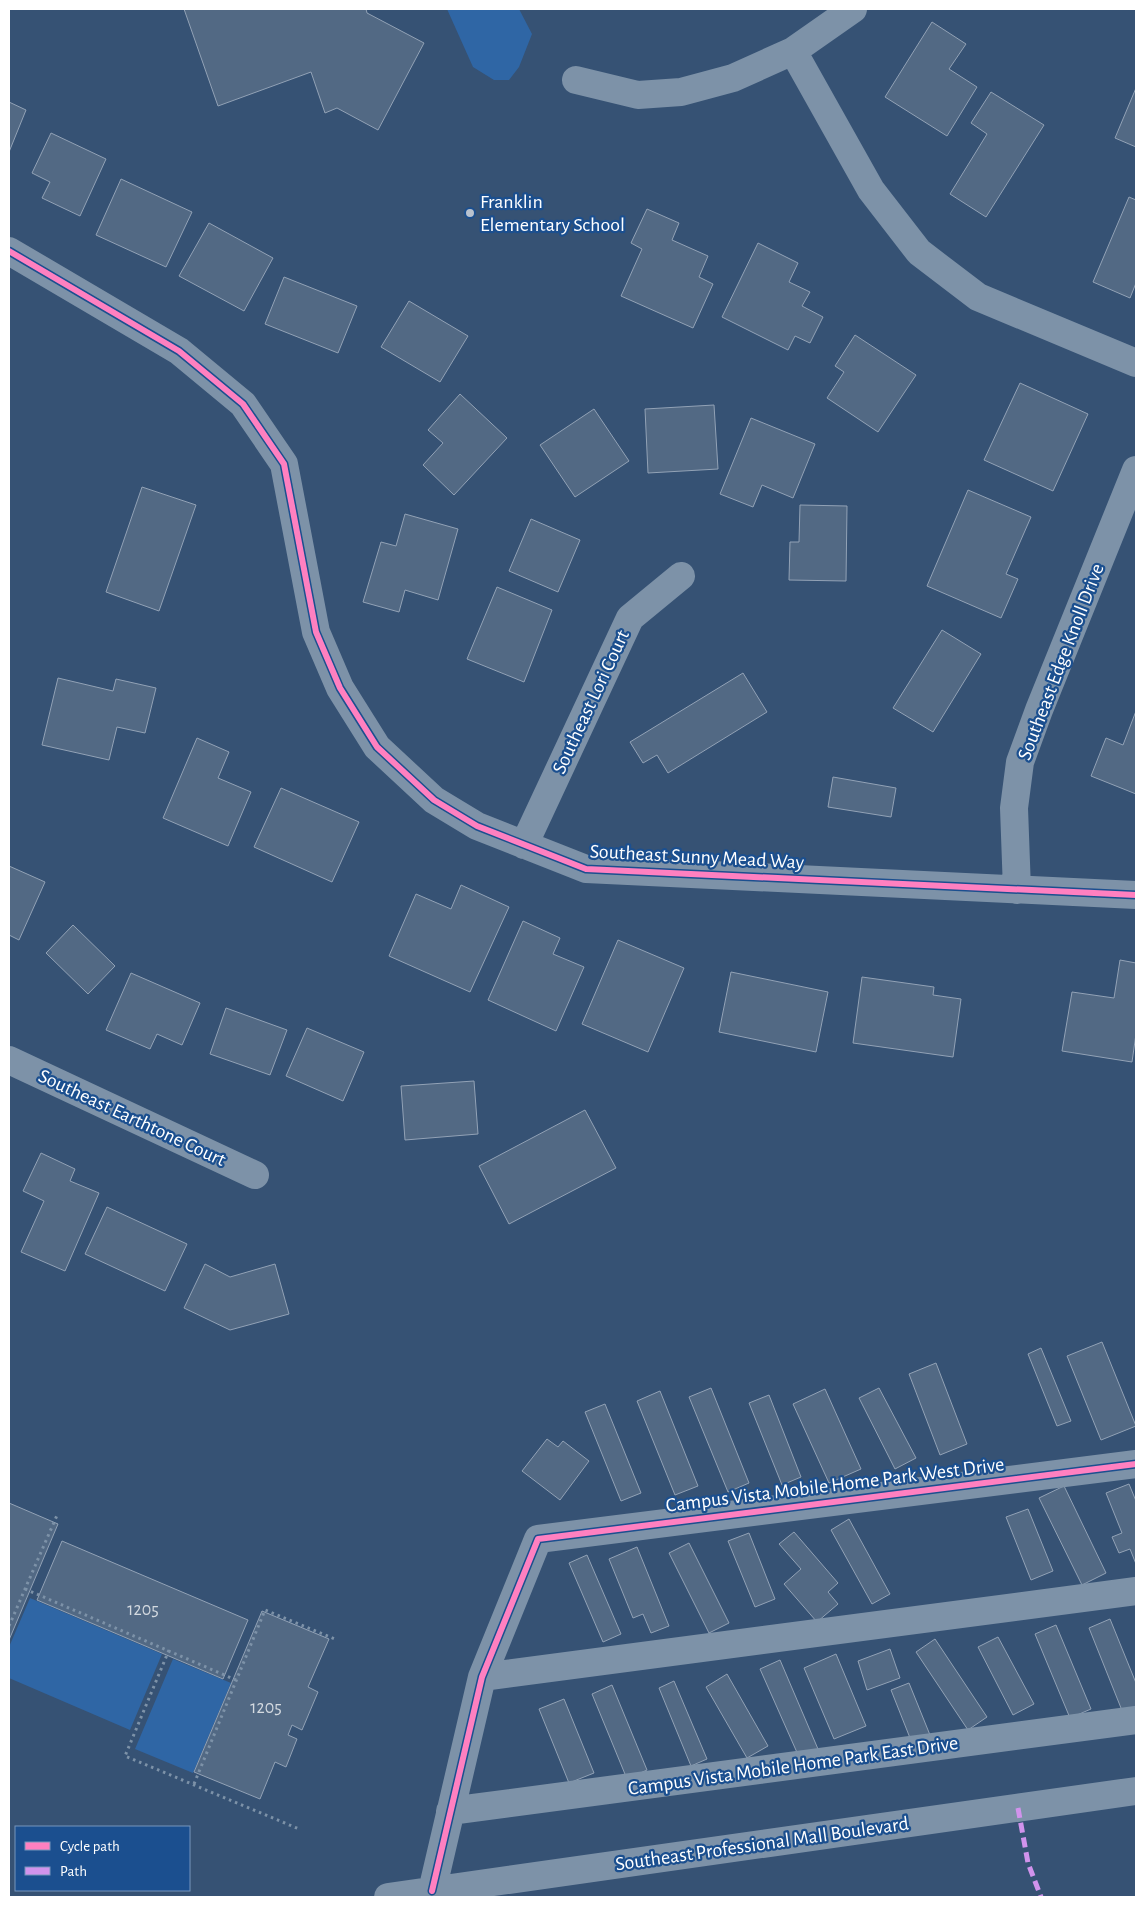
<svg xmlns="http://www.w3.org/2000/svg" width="1145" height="1906" font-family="'Alegreya Sans',sans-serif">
<rect width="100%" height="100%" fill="#365274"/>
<path fill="#2f66a5" d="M447,9H519L532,34L519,67L509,80H494L473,67Z
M30,1598L162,1654L130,1730L9,1678V1647Z
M173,1659L231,1683L193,1773L135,1749Z"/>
<path fill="#526984" stroke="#92a2b6" d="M184,9H366L367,13L424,43L378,130L337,108L325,113L311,72L218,106Z
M932,22L966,44L949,69L977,87L947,136L885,97Z
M1136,88V147L1115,138Z
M991,92L1044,125L986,217L950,194L987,134L971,123Z
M9,102L26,110L9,152Z
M51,133L106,159L80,216L42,198L50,182L32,173Z
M121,179L192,212L166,267L96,235Z
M1129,197L1136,200V283L1130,298L1093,282Z
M647,209L679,223L672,240L708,256L699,277L713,284L693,328L621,296L642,249L631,243Z
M209,223L273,258L244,311L179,276Z
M758,243L798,263L789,282L810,292L802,306L823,317L810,343L795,336L788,350L722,317Z
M284,277L357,306L338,353L265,324Z
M409,301L468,336L440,382L381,347Z
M855,335L916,375L878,432L827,398L844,372L835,366Z
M1020,383L1088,414L1053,491L984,460Z
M460,394L507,438L454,495L423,465L443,443L428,430Z
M714,405L718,469L648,473L645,409Z
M594,409L629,461L575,497L540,445Z
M751,418L815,444L793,498L762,485L753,507L720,494Z
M142,487L196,505L159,611L106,592Z
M968,490L1031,517L1006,574L1018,579L1001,618L927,586Z
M800,505L847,506L846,581L789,580L790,542H799Z
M405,514L458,529L438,600L405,590L399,612L363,602L381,542L396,546Z
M531,519L580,540L558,592L509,571Z
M497,587L552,610L524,682L467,659Z
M942,630L981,654L933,732L893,708Z
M743,673L767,712L668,773L657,755L643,763L630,742Z
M58,678L113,691L116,679L156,688L145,733L117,727L109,760L42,745Z
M1136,711V794L1091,776L1106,738L1123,745Z
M197,738L229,752L218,778L251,792L228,846L163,818Z
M833,777L896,788L891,817L828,807Z
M281,788L359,822L332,882L254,847Z
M9,866L45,882L19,940L9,935Z
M461,885L509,907L470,992L389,956L416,894L451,909Z
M523,921L560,938L553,954L584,967L556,1031L488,1000Z
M73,925L115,966L88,994L46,953Z
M618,940L684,968L648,1052L582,1024Z
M1120,960L1136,963V1034L1132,1062L1062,1051L1072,992L1114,998Z
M731,972L828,992L816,1052L719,1032Z
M131,973L200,1003L182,1045L157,1034L150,1049L106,1030Z
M862,977L934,987L933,995L961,999L953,1057L853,1043Z
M226,1008L287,1030L270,1075L210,1054Z
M307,1028L364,1052L343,1101L286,1076Z
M474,1081L478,1134L405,1140L401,1086Z
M585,1110L616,1168L509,1224L479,1166Z
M41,1153L75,1169L70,1181L99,1193L65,1271L21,1252L44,1201L23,1191Z
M107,1207L187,1244L165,1291L85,1254Z
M205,1264L230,1277L275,1264L289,1314L230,1330L184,1308Z
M1102,1342L1136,1426L1101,1440L1067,1356Z
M1041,1348L1071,1421L1057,1426L1028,1354Z
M936,1363L967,1444L940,1455L909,1374Z
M711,1388L749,1483L728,1492L689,1397Z
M879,1388L916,1458L895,1469L859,1398Z
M825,1389L861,1469L829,1483L793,1404Z
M660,1391L698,1486L675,1495L637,1401Z
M769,1395L801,1477L782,1485L749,1403Z
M605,1404L641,1493L621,1501L585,1412Z
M547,1439L558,1447L563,1441L589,1461L560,1500L522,1471Z
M1129,1484L1136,1501V1564L1130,1549L1119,1553L1112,1537L1122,1533L1106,1493Z
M1064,1486L1106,1573L1082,1585L1039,1498Z
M9,1503L58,1524L9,1640Z
M1028,1509L1053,1571L1031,1580L1006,1517Z
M849,1519L890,1594L872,1604L831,1530Z
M794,1532L838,1583L828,1592L838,1604L817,1622L784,1584L801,1569L779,1544Z
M749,1533L775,1599L755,1607L728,1541Z
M62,1541L248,1620L223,1679L37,1600Z
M689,1543L729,1623L709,1633L669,1553Z
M637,1547L669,1626L651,1633L643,1614L633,1618L609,1559Z
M587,1555L621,1634L603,1642L569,1563Z
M262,1611L329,1639L308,1687L318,1692L302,1730L292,1725L288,1735L297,1739L286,1767L275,1762L260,1799L194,1772Z
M1110,1619L1136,1683V1708L1123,1713L1089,1628Z
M1056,1625L1091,1709L1070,1718L1035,1634Z
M998,1637L1034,1704L1013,1715L978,1647Z
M935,1639L987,1717L968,1730L916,1652Z
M890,1649L900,1678L867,1690L858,1661Z
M836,1654L866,1726L834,1739L804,1668Z
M780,1660L818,1749L799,1757L760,1669Z
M727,1674L768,1746L747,1758L706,1687Z
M674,1681L707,1759L691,1766L659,1688Z
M909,1683L930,1735L912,1743L891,1690Z
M612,1685L647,1770L627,1779L592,1694Z
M564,1699L594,1773L569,1783L539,1709Z"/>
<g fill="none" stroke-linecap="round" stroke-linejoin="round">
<path stroke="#7d92a8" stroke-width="3" stroke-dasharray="2.5 4" stroke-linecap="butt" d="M25,1589L236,1680
M9,1626L58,1513
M169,1650L125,1756L299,1829
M194,1784L265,1610L335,1639"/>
<path stroke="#7d92a8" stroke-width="28" d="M793,51L871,190L919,252L978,297L1136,363
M576,80L638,95L681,92L733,78L793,51L853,9
M9,251L179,351L243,404L284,464L316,632L340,688L377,747L434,800L477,826L586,869L1136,895
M524,845L630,618L681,576
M1017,890L1014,808L1020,762L1039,710L1136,470
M9,1060L255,1175
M482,1677L1136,1591
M450,1811L1136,1720
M432,1891L482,1677L538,1539L1136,1464
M388,1897L1136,1791"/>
<path stroke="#d193ec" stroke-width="5" stroke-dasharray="10 5" stroke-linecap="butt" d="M1018,1808L1028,1863L1041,1897"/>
<defs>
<path id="cycleway" d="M9,251L179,351L243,404L284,464L316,632L340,688L377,747L434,800L477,826L586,869L1136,895
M432,1891L482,1677L538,1539L1136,1464"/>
</defs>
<use href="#cycleway" stroke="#1b4f8f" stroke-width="9"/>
<use href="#cycleway" stroke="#ff80c0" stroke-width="6"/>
</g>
<circle fill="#b9c2ce" stroke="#1b4f8f" stroke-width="2" cx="470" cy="213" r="5"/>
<g text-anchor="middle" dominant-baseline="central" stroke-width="4.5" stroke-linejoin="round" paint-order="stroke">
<g font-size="18" fill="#d4dae0">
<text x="143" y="1610">1205</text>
<text x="266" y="1708">1205</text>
</g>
<g font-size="20" fill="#fff" stroke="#1b4f8f" text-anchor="start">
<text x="480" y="202">Franklin<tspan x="480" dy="23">Elementary School</tspan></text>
</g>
<g font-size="20" fill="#fff" stroke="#1b4f8f">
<text transform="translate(1061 662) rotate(-69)">Southeast Edge Knoll Drive</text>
<text transform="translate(591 702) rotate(-65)">Southeast Lori Court</text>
<text transform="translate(697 857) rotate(3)">Southeast Sunny Mead Way</text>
<text transform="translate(132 1118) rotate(25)">Southeast Earthtone Court</text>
<text transform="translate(835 1485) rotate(-7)">Campus Vista Mobile Home Park West Drive</text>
<text transform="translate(793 1766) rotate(-8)">Campus Vista Mobile Home Park East Drive</text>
<text transform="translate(762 1844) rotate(-8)">Southeast Professional Mall Boulevard</text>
</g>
</g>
<rect width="1145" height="1906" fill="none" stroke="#ffffff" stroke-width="20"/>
<rect x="15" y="1826" width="175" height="65" fill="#1b4f8f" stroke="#7695bc"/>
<rect x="25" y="1842" width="25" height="8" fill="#ff80c0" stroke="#7695bc"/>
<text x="60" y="1851" font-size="15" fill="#ffffff">Cycle path</text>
<rect x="25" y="1867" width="25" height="8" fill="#d193ec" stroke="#7695bc"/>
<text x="60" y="1876" font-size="15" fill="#ffffff">Path</text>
</svg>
